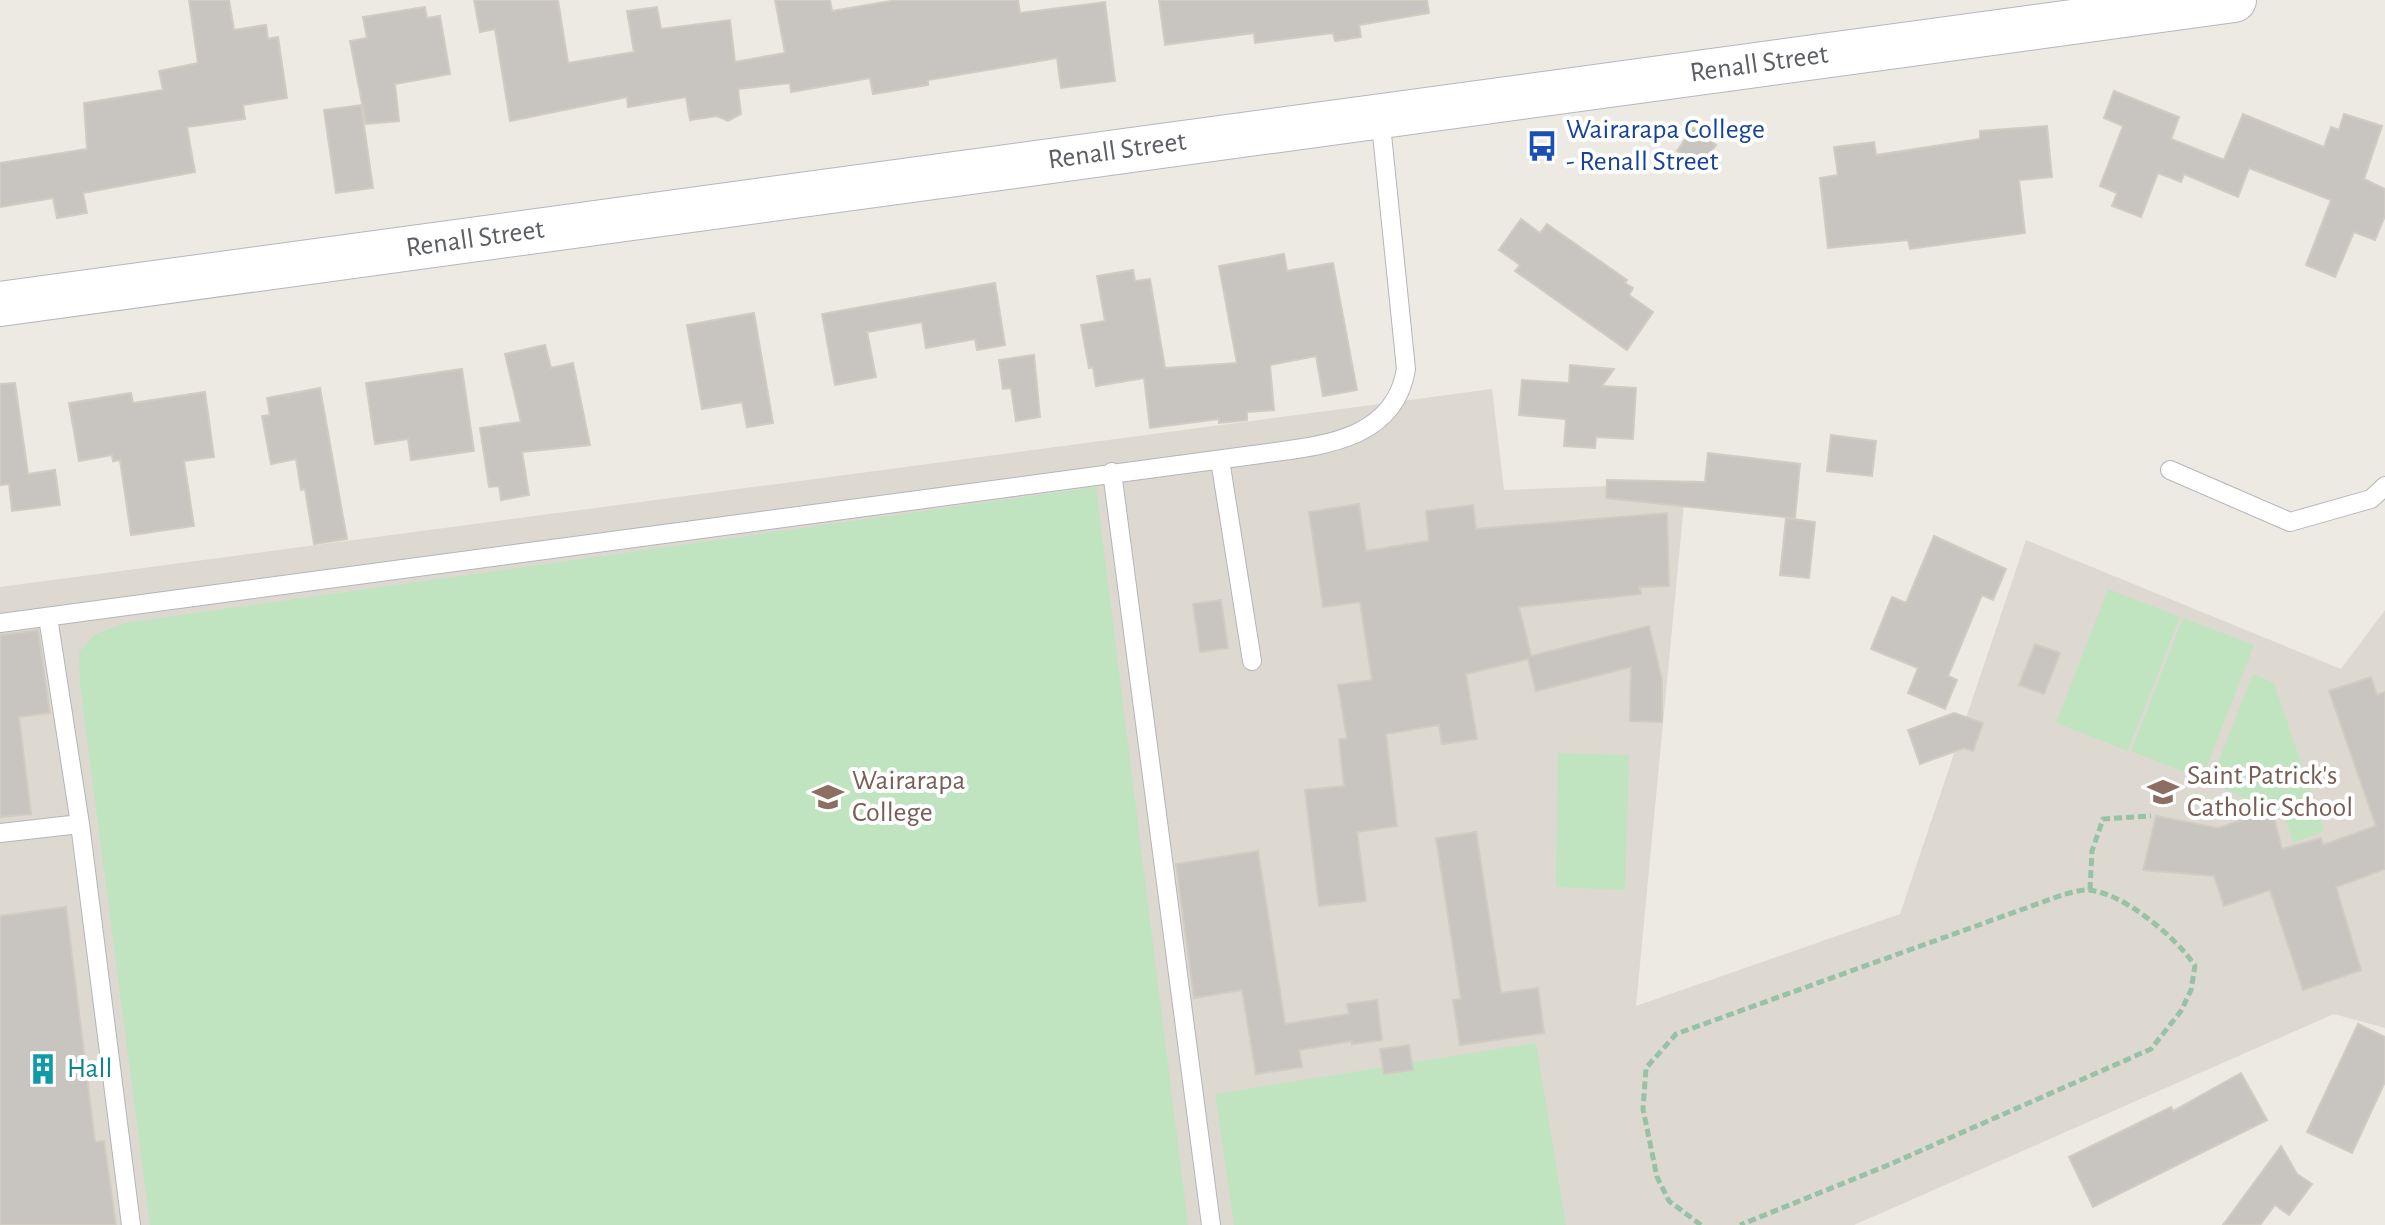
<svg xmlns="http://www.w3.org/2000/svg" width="2385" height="1225" font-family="'Alegreya Sans',sans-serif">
<rect width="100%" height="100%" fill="#edeae3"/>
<path fill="#ddd9d1" d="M1492,389L1504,490L1686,483L1636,1006L1900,914L2026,540L2341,669L2385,610V1028L2334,1014L1854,1225H0V587Z"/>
<path fill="#c0e3c0" d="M1096,487L1188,1225H150L80,685L79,652L96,634L124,623Z
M2108,589L2180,617L2128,751L2056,723Z
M2183,618L2254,645L2202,779L2131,751Z
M2253,674L2274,683L2324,831L2293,843L2284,814L2210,783Z
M1558,753L1629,755L1625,890L1556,887Z
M1536,1043L1566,1225H1234L1215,1094Z"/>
<path fill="#c8c5c0" stroke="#d1ccc1" stroke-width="2" d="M189,0H229L234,30L266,25L268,39L278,37L287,98L243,105L245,119L187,127L195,172L83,193L87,213L57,218L53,198L0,207V163L87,149L84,103L163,90L159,71L198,63Z
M474,0H558L568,63L634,52L627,11L657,7L661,29L730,20L735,62L785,53L775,0H830L832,11L897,0H1018L1020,13L1105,2L1115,81L1061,88L1057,58L928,80V85L873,94L870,78L791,92L790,83L738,89L741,114L728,121L717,116L690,120L686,97L628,107L627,97L510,121L495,29L480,32Z
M1159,0H1427L1429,13L1359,25L1361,37L1335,41L1333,33L1255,43L1254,33L1165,45Z
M425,7L427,18L440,16L450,74L395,84L399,121L366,124L350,41L367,38L363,17Z
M2114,91L2179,117L2171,139L2224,160L2243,114L2324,147L2331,127L2339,130L2344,114L2382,126L2364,179L2385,189V216L2375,240L2354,232L2335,277L2306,265L2331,200L2249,168L2238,197L2184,174L2181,182L2158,173L2141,217L2112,206L2117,193L2100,186L2123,126L2104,118Z
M361,105L373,188L336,193L324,110Z
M2047,126L2052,177L2019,180L2025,233L1910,249L1908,240L1828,248L1820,178L1838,175L1834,147L1874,142L1876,155L1980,139V131Z
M1693,128L1716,145L1700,167L1677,151Z
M1521,219L1540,233L1547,224L1627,280L1625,283L1633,288L1629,295L1653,312L1627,350L1515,271L1520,265L1499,250Z
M1284,254L1287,271L1333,263L1357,390L1323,396L1316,356L1270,365L1274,410L1247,412V420L1219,423V419L1150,428L1144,378L1096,386L1093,367L1089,368L1081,325L1105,321L1097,276L1133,270L1135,281L1150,279L1165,368L1237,363L1219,266Z
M995,283L1005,345L977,350L975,339L926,348L922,322L867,332L876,377L835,385L822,314Z
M754,313L773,423L747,427L742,402L702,409L687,325Z
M545,345L551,368L573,363L590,445L522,452L529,495L501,500L499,486L489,487L480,428L521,422L505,354Z
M1034,355L1040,417L1016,421L1011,388L1003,389L999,360Z
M1570,365L1614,369L1602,386L1636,388L1633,439L1596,437L1595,448L1564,446L1566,419L1519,415L1522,380L1569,383Z
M462,369L474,451L411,460L408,439L375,444L366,383Z
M15,383L28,474L55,470L60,505L12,511L9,484L0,485V384Z
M320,388L347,539L314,544L305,489L301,490L296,459L271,464L262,416L270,415L267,398Z
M205,392L214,457L184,461L194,526L131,535L120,460L113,461L112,455L79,461L69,403L131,393L133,403Z
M1831,435L1876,441L1872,476L1827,471Z
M1708,453L1800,464L1795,518L1606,498L1607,480L1705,482Z
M1359,504L1366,551L1429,541L1426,511L1473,505L1476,529L1667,513L1669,586L1639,587L1641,594L1519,607L1531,656L1649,626L1662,680V722L1630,721L1631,667L1536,691L1528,659L1466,674L1477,739L1442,744L1439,725L1386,734L1397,826L1357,832L1366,901L1319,906L1305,790L1344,786L1339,739H1347L1338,685L1372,680L1360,602L1323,607L1309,512Z
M1786,518L1815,522L1809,578L1780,575Z
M1934,536L2006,569L1993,600L1982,595L1948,676L1957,680L1945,709L1908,693L1918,668L1871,649L1892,597L1906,603Z
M1221,600L1228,648L1200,652L1193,604Z
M38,630L50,713L19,717L31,814L0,817V635Z
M2035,644L2060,653L2044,694L2019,685Z
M2371,677L2377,695L2385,692V869L2336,887L2361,970L2303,990L2270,890L2224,906L2214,876L2143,870L2156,816L2218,828L2272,810L2282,849L2321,838L2323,845L2376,826L2329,691Z
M1954,713L1983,723L1973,751L1964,748L1920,764L1908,730Z
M1476,832L1501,993L1538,988L1544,1033L1460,1045L1453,1000L1461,999L1436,838Z
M1258,851L1285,1024L1349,1014L1347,1004L1377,1000L1382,1040L1352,1044V1041L1299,1050L1302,1067L1256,1074L1242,990L1194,998L1176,864Z
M66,907L95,1142L104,1141L116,1225H0V916Z
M2358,1024L2385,1037V1082L2352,1153L2307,1132Z
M1409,1045L1413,1070L1384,1074L1380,1049Z
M2241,1073L2267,1120L2093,1207L2069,1157L2171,1107L2173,1111Z
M2281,1146L2297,1174L2312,1184L2289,1215L2275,1205L2260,1225H2223Z"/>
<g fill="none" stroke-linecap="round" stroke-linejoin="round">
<defs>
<path id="lane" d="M1220,460L1252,661
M2170,470L2290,522L2371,499L2385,486
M1112,472L1211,1225
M48,617L80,824L131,1225
M0,623L1253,455C1314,446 1394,444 1406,369L1380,115
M0,833L80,824"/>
<path id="secondary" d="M0,304L2234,0"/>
</defs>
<use href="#lane" stroke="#b3b5b9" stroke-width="20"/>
<use href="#secondary" stroke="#b4b7bc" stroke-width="46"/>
<path stroke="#98c2a4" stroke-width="5" stroke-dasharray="8 4" stroke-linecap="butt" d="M2090,890L2092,851L2103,819L2151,816
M1701,1225L1669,1201L1657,1177L1643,1109L1646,1068L1676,1034L2062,895C2070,893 2079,890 2087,890C2122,891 2178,939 2195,966L2191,990L2181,1011L2151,1049L1886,1166L1740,1225"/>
<use href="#lane" stroke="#fff" stroke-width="18"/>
<use href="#secondary" stroke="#fff" stroke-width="44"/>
</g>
<defs>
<symbol id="bus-bare" viewBox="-9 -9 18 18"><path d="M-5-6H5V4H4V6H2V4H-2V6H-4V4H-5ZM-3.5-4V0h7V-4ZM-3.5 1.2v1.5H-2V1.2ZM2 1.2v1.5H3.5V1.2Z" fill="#1a4fb4" stroke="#fff" stroke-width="2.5" paint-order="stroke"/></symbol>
<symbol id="school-bare" viewBox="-9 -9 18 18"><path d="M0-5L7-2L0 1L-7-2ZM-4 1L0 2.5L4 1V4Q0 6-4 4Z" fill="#8d6e63" stroke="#fff" stroke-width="2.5" paint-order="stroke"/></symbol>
<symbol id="building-bare" viewBox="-9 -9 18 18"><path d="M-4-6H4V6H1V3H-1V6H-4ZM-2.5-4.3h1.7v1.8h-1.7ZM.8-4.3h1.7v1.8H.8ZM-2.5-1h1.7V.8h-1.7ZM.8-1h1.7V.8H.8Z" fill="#0f9aa8" stroke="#fff" stroke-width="2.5" paint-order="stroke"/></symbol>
</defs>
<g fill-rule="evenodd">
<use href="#bus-bare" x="1520" y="124" width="44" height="44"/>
<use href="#school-bare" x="2141" y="770" width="44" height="44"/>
<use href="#school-bare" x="806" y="775" width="44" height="44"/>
<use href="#building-bare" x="21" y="1047" width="44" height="44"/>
</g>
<g text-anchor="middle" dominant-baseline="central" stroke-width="8" stroke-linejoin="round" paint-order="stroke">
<g font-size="28" fill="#5b5e63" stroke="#fff">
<text transform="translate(1759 64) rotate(-8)">Renall Street</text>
<text transform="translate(1117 151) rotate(-8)">Renall Street</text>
<text transform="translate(475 239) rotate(-8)">Renall Street</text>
</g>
<g font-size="28" fill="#164399" stroke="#fff" text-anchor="start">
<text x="1566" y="130">Wairarapa College<tspan x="1566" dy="32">- Renall Street</tspan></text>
</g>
<g font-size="28" fill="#785e54" stroke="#fff" text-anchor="start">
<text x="2187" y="776">Saint Patrick's<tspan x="2187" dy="32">Catholic School</tspan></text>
<text x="852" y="781">Wairarapa<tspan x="852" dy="32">College</tspan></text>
</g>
<g font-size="28" fill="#0d838f" stroke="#fff" text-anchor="start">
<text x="67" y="1069">Hall</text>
</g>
</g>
</svg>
